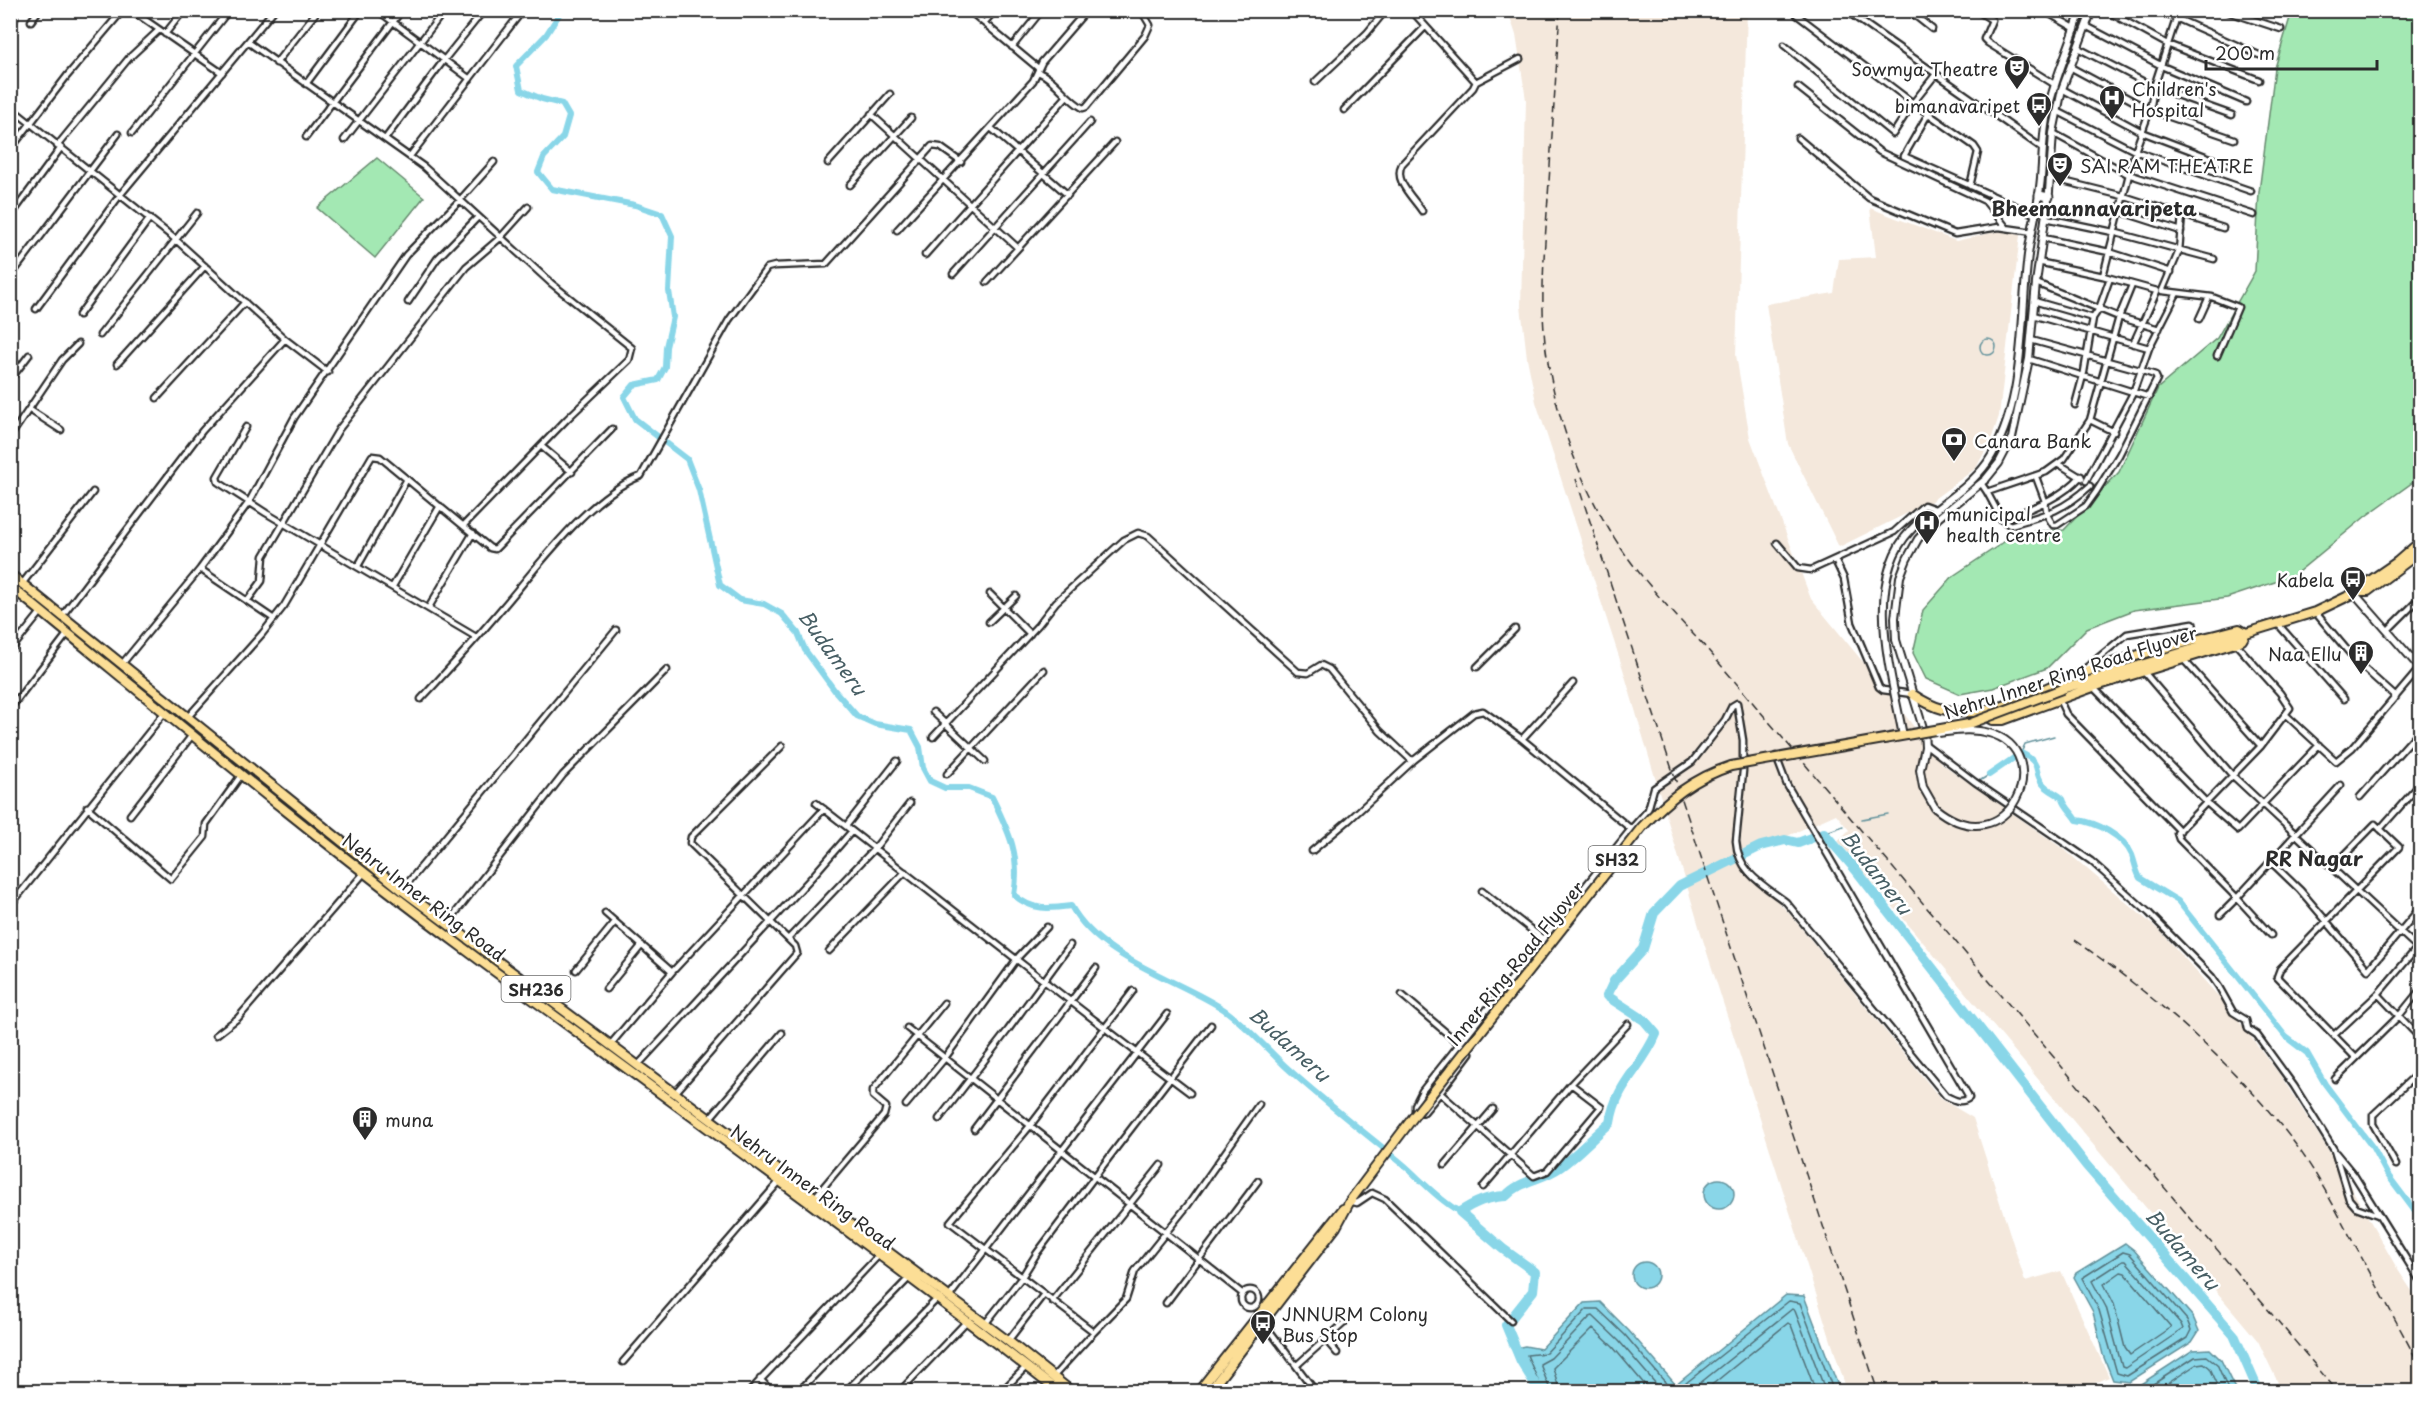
<svg xmlns="http://www.w3.org/2000/svg" width="2431" height="1402" font-family="'Playpen Sans',sans-serif">
<rect width="100%" height="100%" fill="#fff"/>
<filter id="ink" filterUnits="userSpaceOnUse"><feTurbulence type="fractalNoise" baseFrequency=".0167" numOctaves="2"/><feDisplacementMap in="SourceGraphic" scale="12" xChannelSelector="R" yChannelSelector="G"/><feConvolveMatrix kernelMatrix="1 2 1 2 8 2 1 2 1" color-interpolation-filters="sRGB"/></filter>
<g filter="url(#ink)">
<path fill="#f4e8dc" d="M1508,11H1747L1736,355L1750,438L1811,599L1887,691L1941,763L2066,851L2161,932L2228,1007L2280,1075L2341,1170L2398,1270L2420,1303V1391H2282L2258,1341L1838,841L1849,830L1836,814L1741,857L1757,881L1788,912L1941,1099L1973,1118L2025,1281L2061,1271L2109,1377L2077,1391H1847L1703,940L1623,669L1536,402L1527,358L1521,306L1526,100L1516,35Z
M1870,208L1956,241L2000,231L2020,235L1999,416L1991,440L1976,468L1930,502L1839,547L1788,444L1766,304L1834,293L1839,259L1876,257Z"/>
<path fill="#a3e8b3" stroke="#678a6f" stroke-width="1.5" d="M2292,11H2420V477L2366,516L2293,576L2227,598L2134,610L2087,628L2047,668L1993,688L1960,694L1926,679L1913,653L1923,610L1953,576L2019,532L2064,530L2119,472L2158,388L2217,338L2255,271L2259,192L2275,68Z
M377,158L424,197L375,258L317,208Z"/>
<path fill="#89d6e8" stroke="#63929c" stroke-width="1.5" d="M1704 1194a15 15 0 1 1 30 0a15 15 0 1 1-30 0Z
M2125,1243L2134,1250L2193,1317L2199,1331L2192,1342L2129,1382L2113,1380L2103,1355L2093,1312L2074,1277L2076,1273Z
M1632 1275a13 13 0 1 1 26 0a13 13 0 1 1-26 0Z
M1786,1295L1804,1296L1840,1391H1538L1515,1348L1525,1346L1541,1349L1584,1303L1600,1302L1629,1331L1676,1385Z
M2210,1349L2221,1360L2236,1391H2130L2193,1350Z"/>
<g fill="none" stroke-linecap="round" stroke-linejoin="round">
<path stroke="#516f77" stroke-width="1.5" d="M2123,1252L2130,1254L2187,1320L2191,1330L2187,1338L2127,1376L2117,1373L2099,1310L2082,1278Z
M2123,1261H2126L2181,1324L2183,1329L2125,1368L2122,1367L2106,1307L2092,1281Z
M2121,1272L2125,1273L2171,1327L2130,1355L2125,1348L2114,1304L2104,1284Z
M1543,1392L1527,1355L1546,1353L1587,1309H1598L1625,1335L1670,1388L1676,1391L1789,1301L1800,1303L1834,1392
M1551,1392L1540,1364L1551,1358L1590,1317L1593,1316L1619,1341L1663,1392
M1560,1392L1553,1368L1593,1328L1613,1347L1651,1392
M1689,1392L1792,1309L1795,1311L1826,1392
M1703,1392L1788,1323L1791,1325L1816,1392
M2141,1392L2195,1357L2207,1356L2217,1364L2229,1392
M2155,1392L2197,1364L2204,1363L2210,1368L2221,1392"/>
<path stroke="#63929c" stroke-width="1.5" d="M1980 347a8 8 0 1 1 16 0a8 8 0 1 1-16 0Z
M2021,753L2025,744L2054,736
M1981,780L1989,775
M1862,819L1888,814
M1824,833L1843,826"/>
<path stroke="#89d6e8" stroke-width="6" d="M562,10L546,35L516,66L521,90L542,99L562,104L569,116L563,137L544,157L538,172L552,189L635,205L662,214L672,236L669,291L673,317L666,347L665,367L658,380L634,385L624,397L635,419L687,459L699,490L720,585L740,600L764,604L782,614L798,633L805,650L835,691L857,716L875,724L911,730L920,747L923,768L930,781L945,788H969L992,797C1009,832 1021,855 1014,895C1032,911 1049,909 1071,906C1100,958 1172,977 1220,1007C1239,1018 1267,1049 1284,1065C1322,1100 1364,1132 1404,1165C1422,1181 1439,1200 1460,1212
M1989,775L2021,753C2044,764 2032,771 2043,784C2049,791 2057,793 2063,799C2065,807 2073,813 2077,820C2096,822 2124,836 2132,855C2135,863 2136,871 2140,878L2178,901L2286,1037L2307,1053L2325,1084L2373,1148L2387,1174L2420,1218"/>
<path stroke="#89d6e8" stroke-width="10" d="M1540,1392L1521,1361L1506,1325L1533,1291L1535,1272L1503,1249L1460,1212C1475,1202 1487,1197 1506,1196C1520,1180 1542,1180 1560,1167C1578,1154 1593,1137 1610,1123C1616,1083 1642,1068 1656,1034L1644,1020L1607,996L1614,981L1643,949L1654,913L1680,886L1761,846L1785,840L1798,843L1824,833L1856,870L2086,1165L2234,1335L2259,1392"/>
<defs>
<path id="minor" d="M131,10L222,73
M377,10L470,79
M1411,10L1476,82L1473,88L1402,164C1393,181 1413,197 1422,211
M1845,10L2042,148
M1908,10L1932,29
M1976,10L1992,20L1984,39L1988,43L2054,84
M2043,10L2076,29
M2105,10L2167,44L2259,80
M2158,10L2259,55
M2223,10L2281,29
M972,13L1038,68
M1797,15L1913,103L1936,74
M31,21L39,10
M984,23L995,10
M10,24L15,18
M2086,26L2164,67L2246,102
M165,34L184,10
M248,42L424,167L551,283L632,348L629,360L567,419L464,525
M1784,45L1893,134L1913,103L1974,146L1978,152L1970,186
M1012,47L1042,10
M2078,48L2154,87L2232,115
M276,63L318,10
M2072,68L2150,110L2234,139
M1038,72C1056,79 1066,99 1083,108L1086,107L1145,36L1150,25L1141,10
M1315,82L1367,33L1386,10
M1476,82L1520,59
M306,84L361,10
M1798,87L1880,152L1985,201L2006,227
M2062,89L2142,132L2229,165
M10,107L175,239L285,339L328,372
M1344,110L1425,27
M2057,111L2135,151L2251,191
M871,114L1018,248
M1928,114L1904,156L2036,215
M991,128L1068,195
M132,133L229,10
M2053,133L2128,174L2254,215
M306,137L402,10
M1798,138L1869,198L1955,234L1999,227L2033,232
M385,139L444,60L484,10
M344,140L445,10
M57,146L129,58L159,30
M10,150L67,76L123,10
M410,156L523,10
M828,163L890,94
M2051,178L2123,196L2223,228
M850,185L911,118
M2119,211L2181,231
M10,217L60,149
M2046,218L2113,232L2214,259
M897,230L1033,81L1042,62L1087,10
M2043,238L2109,252L2171,272
M925,255L1067,96
M2038,262L2103,276L2157,291L2133,344
M953,274L1090,122
M2103,276L2135,151L2150,110L2154,87L2179,10
M10,277L118,134
M987,282L1115,142
M2036,283L2119,317L2159,329
M2162,291L2179,251L2182,215
M2163,291L2212,297L2238,307L2217,356
M2034,301L2093,318
M408,302L437,259L478,217
M36,309L120,195L274,10
M79,315L150,218
M2033,315L2149,348
M2199,319L2209,297
M100,335L197,213
M2031,340L2140,370L2155,375L2157,379L2119,455L2096,492L2086,506L2057,525H2053L2047,515L2045,501L2036,477
M2029,359L2149,397
M117,364L205,266
M10,380L29,355
M157,398L245,302
M2075,405L2084,372L2093,318L2099,309L2110,278
M30,410L61,430
M2090,420L2114,432
M246,427L217,477L218,482L266,513L476,637
M10,437L62,360L78,344
M541,446L572,472
M2059,464L2082,478
M2086,481L2133,393L2149,348L2177,293
M1981,483L1987,492L2046,472L2064,459L2090,420L2119,317L2132,285
M1987,492L2002,520L2010,525C2045,515 2063,511 2090,486
M2002,520C2029,509 2061,499 2081,476
M1777,543L1798,568L1811,570L1894,532L1924,505L1935,509
M1835,560L1844,579L1852,623L1879,687L1883,690L1912,694
M358,566L407,479
M200,569L274,619
M22,584L93,492
M393,586L440,506
M990,594L1030,634
M248,600L262,581L264,556L339,429L466,267L500,238L528,207
M429,607L473,533
M2315,612L2358,663L2396,697
M62,616L202,431L285,339
M989,622L1016,596
M2277,623L2344,699
M2388,630L2420,598
M2235,643L2280,693L2290,708L2261,746L2177,833L2179,839L2237,898L2341,785
M10,651L42,611
M2183,659L2261,746
M122,664L200,569L249,502L294,418L406,255L460,200L494,162
M1477,667L1515,629
M2143,671L2232,775L2420,950
M2081,672L2127,634L2193,623L2196,640
M2093,687L2207,803L2238,830L2319,745
M421,699C449,669 477,638 503,607C539,565 590,495 641,476L729,320L767,268L775,266L826,264L932,146L940,147L961,162
M2059,699L2066,714L2180,831
M10,709L68,633
M933,712L985,761
M2286,715L2336,761L2352,748L2420,668
M187,718L262,634L284,606L372,456L380,457L490,548L495,549L612,429
M933,737L1038,625L1056,602L1124,540L1138,533L1148,536L1298,672L1308,673L1321,665L1329,669L1380,731L1410,759L1414,760
M1522,739L1573,683
M1925,744L1975,782L2091,861L2149,913L2212,977L2219,987L2233,1012L2246,1020L2248,1029L2257,1035L2294,1086L2334,1150L2349,1199L2356,1207L2378,1215
M947,774L1044,670
M2360,797L2420,730
M816,803C941,900 1064,998 1190,1093
M87,807L171,879L205,837L206,824L242,774
M130,815L193,734
M846,826L897,761
M1631,829L1648,810L1654,788L1692,762L1725,720L1732,706L1737,703L1743,740V771L1736,841C1738,872 1763,885 1786,902L1946,1096C1954,1100 1961,1104 1969,1098L1968,1095L1787,785L1776,756
M2380,829L2420,784
M1312,851L1349,820L1414,760L1474,713L1483,711L1522,739L1631,829L1543,939L1482,891
M2271,862L2300,890L2368,970L2420,908
M2332,868L2375,824L2399,847L2280,969L2277,977L2356,1058
M402,890L616,630
M10,906L165,712
M605,913L672,972
M2220,915L2237,898L2271,935
M447,924L563,775L667,670
M788,939L875,848L910,803
M829,951L905,872
M576,970L615,922
M606,989L642,945
M2378,994L2420,1038
M1402,995L1470,1053L1440,1093L1534,1176L1547,1171L1601,1107L1571,1084
M907,1028L1243,1294
M216,1035L238,1018L365,872
M2334,1035L2378,994L2417,948
M610,1045L672,972L824,809
M638,1065L812,877L852,831
M2335,1079L2399,1016L2420,990
M675,1093L797,953L795,946L690,843L691,837L782,746
M1440,1093L1424,1112L1415,1115V1105L1422,1091L1543,939
M906,1105L945,1058L1019,956L1047,927
M710,1118L782,1033
M939,1119L1008,1030L1070,945
M974,1129L1096,968
M2336,1153L2354,1175L2420,1281
M1445,1165L1493,1109
M2396,1165L2373,1124V1115L2420,1071
M1483,1187L1571,1084L1628,1024
M815,1197L884,1115L886,1107L873,1096V1090L944,1003
M1350,1201L1357,1203L1372,1193L1385,1199L1511,1321
M1241 1299a9 9 0 1 1 18 0a9 9 0 1 1-18 0Z
M949,1297L1167,1014
M1052,1301L1161,1165
M1166,1303L1258,1181
M1263,1322L1316,1392
M985,1324L1022,1277L1037,1253L1117,1147L1211,1025
M1094,1332L1126,1299L1135,1271L1188,1205L1259,1104
M1325,1339L1337,1353
M1008,1341L1044,1294
M623,1362L779,1182
M1297,1365L1344,1323
M1053,1377L1094,1332L950,1222L1030,1126L1133,991
M760,1379L772,1392
M749,1392L879,1255
M798,1392L910,1277
M845,1392L938,1298
M899,1392L967,1321
M1001,1392L1027,1366"/>
<path id="tertiary" d="M1929,515C1949,499 1972,484 1987,463C2025,406 2020,329 2027,264C2029,238 2037,213 2040,187C2043,164 2042,142 2046,119C2053,81 2070,47 2081,10
M2355,594L2420,668
M1935,808L1923,787L1920,770L1925,747L1924,731L1896,640L1895,618L1900,577L1907,559L1918,539L1938,518L1986,479L1999,463L2012,438L2029,359L2036,283L2049,192L2053,133L2062,89L2092,10"/>
<path id="secondary" d="M2039,195L2049,197"/>
<path id="primary" d="M10,574L402,890L1008,1341L1072,1392
M10,586C160,708 307,832 462,947C661,1095 863,1239 1059,1392
M2359,591H2368L2420,552
M2062,689L2315,612L2359,591L2365,584L2397,562L2420,542
M1912,694C1934,709 1954,715 1981,711C2015,707 2048,685 2080,674C2131,655 2185,643 2239,629L2246,633
M1984,715L1993,720H2003L2093,687L2235,643L2242,640L2246,633
M1198,1392L1343,1209
M1209,1392L1336,1227L1350,1201L1415,1115"/>
</defs>
<use href="#minor" stroke="#2b2b2b" stroke-width="9"/>
<use href="#tertiary" stroke="#2b2b2b" stroke-width="10"/>
<use href="#secondary" stroke="#2b2b2b" stroke-width="11"/>
<use href="#primary" stroke="#2b2b2b" stroke-width="12"/>
<use href="#minor" stroke="#fff" stroke-width="4.5"/>
<use href="#tertiary" stroke="#fff" stroke-width="6"/>
<use href="#secondary" stroke="#fff" stroke-width="7"/>
<use href="#primary" stroke="#fcde96" stroke-width="8"/>
<path stroke="#2b2b2b" stroke-width="1.5" stroke-dasharray="9 4.5" stroke-linecap="butt" d="M1560,10C1556,73 1552,135 1548,197C1545,245 1540,294 1545,342C1553,407 1576,475 1610,531C1637,575 1673,613 1708,650L2338,1392
M1576,479L1878,1392
M2075,940C2153,995 2230,1060 2290,1137C2315,1169 2334,1206 2353,1242C2376,1283 2398,1325 2420,1366"/>
<defs>
<path id="tertiary-bridge" d="M1903,736C1892,675 1862,581 1911,530C1916,524 1923,519 1929,515
M1935,808C2009,868 2058,751 1989,733C1972,728 1955,731 1938,733"/>
<path id="primary-bridge" d="M1415,1115L1642,827C1668,799 1694,778 1731,766L1969,724L2062,689"/>
</defs>
<use href="#tertiary-bridge" stroke="#2b2b2b" stroke-width="10" stroke-linecap="butt"/>
<use href="#primary-bridge" stroke="#2b2b2b" stroke-width="12" stroke-linecap="butt"/>
<use href="#tertiary-bridge" stroke="#fff" stroke-width="6"/>
<use href="#primary-bridge" stroke="#fcde96" stroke-width="8"/>
</g>
</g>
<defs>
<symbol id="theatre-pin" viewBox="-11 -11 22 30"><path d="M0 17L-7.5 6A9.5 9.5 0 1 1 7.5 6Z" fill="#2b2b2b" stroke="#fff"/><path d="M-5-5.5Q0-4 5-5.5V0Q5 5 0 6Q-5 5-5 0ZM-3.3-2.5H-1v1.5H-3.3ZM1-2.5H3.3v1.5H1ZM-2.8 1Q0 5.5 2.8 1Z" fill="#fff"/></symbol>
<symbol id="hospital-pin" viewBox="-11 -11 22 30"><path d="M0 17L-7.5 6A9.5 9.5 0 1 1 7.5 6Z" fill="#2b2b2b" stroke="#fff"/><path d="M-5-5h3v3.5h4V-5h3V5h-3V1.5h-4V5h-3Z" fill="#fff"/></symbol>
<symbol id="bus-pin" viewBox="-11 -11 22 30"><path d="M0 17L-7.5 6A9.5 9.5 0 1 1 7.5 6Z" fill="#2b2b2b" stroke="#fff"/><path d="M-5-6H5V4H4V6H2V4H-2V6H-4V4H-5ZM-3.5-4V0h7V-4ZM-3.5 1.2v1.5H-2V1.2ZM2 1.2v1.5H3.5V1.2Z" fill="#fff"/></symbol>
<symbol id="bank-pin" viewBox="-11 -11 22 30"><path d="M0 17L-7.5 6A9.5 9.5 0 1 1 7.5 6Z" fill="#2b2b2b" stroke="#fff"/><path d="M-6-4H6V4H-6ZM0-2.3a2.3 2.3 0 1 0 0 4.6a2.3 2.3 0 1 0 0-4.6Z" fill="#fff"/></symbol>
<symbol id="building-pin" viewBox="-11 -11 22 30"><path d="M0 17L-7.5 6A9.5 9.5 0 1 1 7.5 6Z" fill="#2b2b2b" stroke="#fff"/><path d="M-4-6H4V6H1V3H-1V6H-4ZM-2.5-4.3h1.7v1.8h-1.7ZM.8-4.3h1.7v1.8H.8ZM-2.5-1h1.7V.8h-1.7ZM.8-1h1.7V.8H.8Z" fill="#fff"/></symbol>
</defs>
<g fill-rule="evenodd">
<use href="#theatre-pin" x="2002" y="53" width="30" height="40"/>
<use href="#hospital-pin" x="2097" y="83" width="30" height="40"/>
<use href="#bus-pin" x="2024" y="90" width="30" height="40"/>
<use href="#theatre-pin" x="2045" y="150" width="30" height="40"/>
<use href="#bank-pin" x="1939" y="425" width="30" height="40"/>
<use href="#hospital-pin" x="1912" y="508" width="30" height="40"/>
<use href="#bus-pin" x="2338" y="564" width="30" height="40"/>
<use href="#building-pin" x="2346" y="638" width="30" height="40"/>
<use href="#building-pin" x="350" y="1104" width="30" height="40"/>
<use href="#bus-pin" x="1248" y="1308" width="30" height="40"/>
</g>
<g text-anchor="middle" dominant-baseline="central" stroke-width="5" stroke-linejoin="round" paint-order="stroke">
<g fill="#fff" stroke="#6b6b6b" stroke-width="1.5">
<rect x="1588.5" y="846" width="57" height="26" rx="4.5"/>
<rect x="501.5" y="976" width="69" height="26" rx="4.5"/>
</g>
<g font-size="16" font-weight="bold" fill="#2b2b2b">
<text x="1617" y="859">SH32</text>
<text x="536" y="989">SH236</text>
</g>
<g font-size="18" fill="#2b2b2b" stroke="#fff" text-anchor="start">
<text x="1998" y="68" text-anchor="end">Sowmya Theatre</text>
<text x="2132" y="88">Children's<tspan x="2132" dy="21">Hospital</tspan></text>
<text x="2020" y="105" text-anchor="end">bimanavaripet</text>
<text x="2080" y="165">SAI RAM THEATRE</text>
<text x="1974" y="440">Canara Bank</text>
<text x="1946" y="513">municipal<tspan x="1946" dy="21">health centre</tspan></text>
<text x="2334" y="579" text-anchor="end">Kabela</text>
<text x="2342" y="653" text-anchor="end">Naa Ellu</text>
<text x="385" y="1119">muna</text>
<text x="1282" y="1313">JNNURM Colony<tspan x="1282" dy="21">Bus Stop</tspan></text>
</g>
<g font-size="18" fill="#2b2b2b" stroke="#fff">
<text transform="translate(2070 672) rotate(-18)">Nehru Inner Ring Road Flyover</text>
<text transform="translate(424 897) rotate(37)">Nehru Inner Ring Road</text>
<text transform="translate(1515 963) rotate(-51)">Inner Ring Road Flyover</text>
<text transform="translate(813 1187) rotate(36)">Nehru Inner Ring Road</text>
</g>
<g font-size="20" font-weight="bold" fill="#2b2b2b" stroke="#fff">
<text x="2094" y="208">Bheemannavaripeta</text>
<text x="2314" y="858">RR Nagar</text>
</g>
<g font-size="20" font-style="italic" fill="#475e64" stroke="#fff">
<text transform="translate(833 652) rotate(54)">Budameru</text>
<text transform="translate(1877 872) rotate(52)">Budameru</text>
<text transform="translate(1290 1044) rotate(42)">Budameru</text>
<text transform="translate(2183 1249) rotate(49)">Budameru</text>
</g>
</g>
<rect width="2431" height="1402" fill="none" stroke="#fff" stroke-width="36"/>
<rect x="18" y="18" width="2395" height="1366" fill="none" stroke="#2b2b2b" stroke-width="2" filter="url(#ink)"/>
<path d="M2206 60v9h171v-9" fill="none" stroke="#2b2b2b" stroke-width="3"/>
<text x="2215" y="60" font-size="18" fill="#2b2b2b" stroke="#ffffff" stroke-width="4.5" paint-order="stroke">200 m</text>
</svg>
